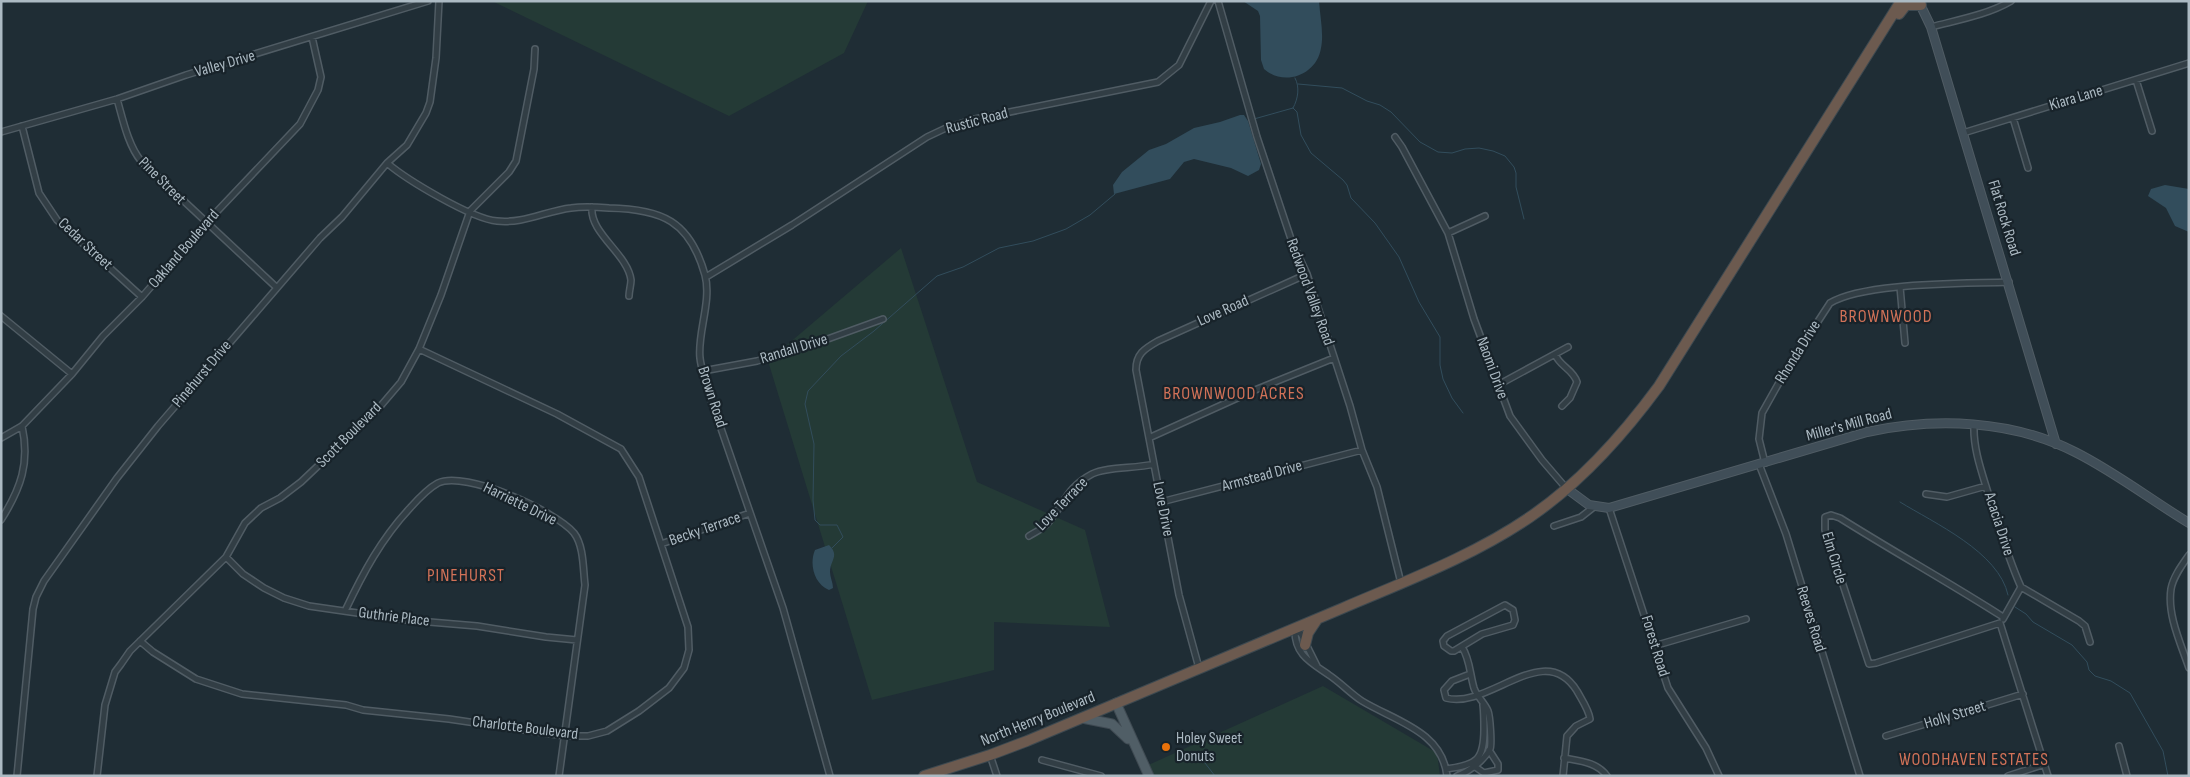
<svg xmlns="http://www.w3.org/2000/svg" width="2190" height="777" font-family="'Sofia Sans Condensed',sans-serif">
<rect width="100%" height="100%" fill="#1f2d35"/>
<path fill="#243a36" d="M492,1H868L844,53L729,116Z
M901,248L977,482L1085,530L1110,627L994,622V670L872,700L768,361Z
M1323,686L1437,753L1440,776H1151L1144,767Z"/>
<path fill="#324d5c" d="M1243,1H1319C1320,16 1324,34 1321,48C1317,75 1284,87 1264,69L1261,60L1260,16L1258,11Z
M1240,115H1244L1248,121L1261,164L1259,170L1248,176L1231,168L1194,159L1184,162L1170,179L1114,194L1113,185L1122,172L1149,150L1166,144L1194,128L1220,122Z
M2165,185L2189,189V232L2175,226L2166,208L2148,196L2151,189Z
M829,545C840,556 830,560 830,572C830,577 833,583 833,588L829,590C814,584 809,564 815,550Z"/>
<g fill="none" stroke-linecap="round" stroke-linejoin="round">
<path stroke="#324d5c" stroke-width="1" d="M1,2L16,1
M1298,84L1342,88L1367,101L1380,105L1391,112L1420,142L1438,152L1452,153L1465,149L1479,148L1493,151L1505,156L1514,167L1516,173V187L1524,219
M1293,108L1297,112L1301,135L1311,153L1343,180L1347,185L1351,198L1375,223L1399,257L1419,302L1440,337V365L1443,379L1452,398L1463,413
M1254,119L1293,108C1298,99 1300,87 1295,78
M1900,502C1934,523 1999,552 2008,595
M832,548L843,537L837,525H820L815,520L813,500L814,444L805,404L808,391L841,356L874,331L937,276L963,267L999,248L1033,241L1066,229L1090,215L1115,194
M2015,607L2026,614L2033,622L2072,645L2087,662L2089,670L2095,676L2111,681L2130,693L2163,751L2168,776
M1177,756L1194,755L1205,763L1215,776"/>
<defs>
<path id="street" d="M1218,1L1257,137L1292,242L1307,274L1350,406L1362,450L1377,487L1401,583
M1931,27C1957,20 1987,15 2011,1
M2136,80L2152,131
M117,99C123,120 128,145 141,161L276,287
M2013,118L2028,168
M22,126L39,193L57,220L142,297
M1,132L117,99L186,75L428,1
M1963,133L2189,63
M1395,137L1402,147L1448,233L1474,319L1510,416L1542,460L1566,488
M387,163C407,180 472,219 497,221C523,224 546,211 571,208C584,206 597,207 609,208C662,209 690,221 705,275C712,301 697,334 700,358C701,368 705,378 707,388L783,608L830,776
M592,207C589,233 628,254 631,280C631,285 629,291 629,296
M1448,233L1485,216
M706,277L792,225L927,137L946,128L975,119L1158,82L1179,65L1211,1
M1900,287L1905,343
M1,316L72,374
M1555,354C1559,366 1573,369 1577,382L1570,398L1562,406
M703,371L757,361L811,345L883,319
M1498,385L1568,347
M1974,425C1973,449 1982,473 1989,496C1999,527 2008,558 2021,587L2003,619
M1151,437L1255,390L1334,358
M1,438L22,426L72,374L103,336L142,297L207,222L300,124L318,90L321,77L312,37
M1765,463L1759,439L1762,413L1785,372L1830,303C1864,282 1966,284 2009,282
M1759,464L1786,534L1860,776
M1926,494L1947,497L1986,486
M1161,502L1362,450
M1609,508L1668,688L1706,748L1719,776
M1,520C21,488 30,463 22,426
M1554,526L1581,517L1595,506
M1029,536C1035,532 1043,529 1048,523C1065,503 1066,488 1092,474C1108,466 1135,469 1154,464
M661,544L750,513
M2189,555C2182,565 2173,577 2171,589C2167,615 2181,644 2189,668
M226,557L243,574L264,588L284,598L309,606L406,620L477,626L546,637L577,640
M2021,587L2079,621L2085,626L2090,642
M1505,605L1513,610L1515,620L1513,625L1482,634L1454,651H1451L1444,646L1443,641L1447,636Z
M345,611C363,573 381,539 410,508C418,499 427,489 438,483C465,470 556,511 574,533C584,546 583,569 585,585L559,776
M2000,623L1876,663L1869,664L1825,530V517L1831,515L1840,518C1894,552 1950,583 2003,617
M2000,623L2048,776
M1295,629C1294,655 1312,663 1329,675C1341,683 1351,694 1362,701C1395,721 1442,731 1447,776
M1295,629L1301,634L1317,666
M140,641L153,652L196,679L242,694L346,705L363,710L449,719L565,736H588L607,731L639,711L669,688L684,668L689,650L688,627L639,477L621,449L557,414L419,349
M1654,646L1746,619
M1199,668L1179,595L1136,370C1136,354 1144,349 1158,341L1307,274
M1470,674L1452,681L1444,690L1446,698C1489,710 1544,638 1577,691C1582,700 1589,710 1590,719L1576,726L1567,736L1563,776
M1886,736L2023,694
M2119,746L2127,776
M990,755L997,776
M1564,758C1580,761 1597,762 1607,776
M1042,760L1101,776
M1474,766L1484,773L1498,770V764L1489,750
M1446,769C1477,765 1484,760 1484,729C1484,721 1484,713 1483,705
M17,776L33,609L36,597L44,581L117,478L158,426L320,238L342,217L387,163L407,145L426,113L430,102L436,58L439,1
M97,776L105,705L115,672L121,664L130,651L226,557L245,523L261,508L280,498L301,482L378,409L401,382L419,349L441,295L470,211L509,172L516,161L534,69L535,49
M1457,776C1468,772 1484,761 1490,749C1492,745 1490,716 1488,711C1485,703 1477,697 1474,688C1470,675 1470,659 1462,647
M2008,776L2045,764"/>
<path id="secondary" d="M1919,2L1931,27L2056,444
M1566,488L1589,505L1609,508L1867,432C1936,417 2012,420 2075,452C2115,472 2151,500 2189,523"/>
<path id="primary" d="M1116,703L1149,776
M1082,718L1112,724L1128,739"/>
<path id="highway" d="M1899,14L1906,5H1921
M1305,645L1308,633L1316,621
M924,776L990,755L1027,741C1132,696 1238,653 1343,608C1406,581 1473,556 1530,517C1580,483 1623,435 1659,386L1901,1"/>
</defs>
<use href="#street" stroke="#505c64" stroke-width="8"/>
<use href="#secondary" stroke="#505c64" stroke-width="10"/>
<use href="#primary" stroke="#3f4a52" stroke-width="11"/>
<use href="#highway" stroke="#3d4950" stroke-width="12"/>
<use href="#street" stroke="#323e45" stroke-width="5"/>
<use href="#secondary" stroke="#404e58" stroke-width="8"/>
<use href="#primary" stroke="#505e66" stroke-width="9"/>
<use href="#highway" stroke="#6c5a4f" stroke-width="10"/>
</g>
<circle fill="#e8710a" stroke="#18232a" stroke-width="2" cx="1166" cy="747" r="5"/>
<g text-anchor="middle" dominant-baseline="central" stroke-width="4.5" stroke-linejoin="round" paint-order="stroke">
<g font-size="16" fill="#acbac3" stroke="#18232a">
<text transform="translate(225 64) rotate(-16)">Valley Drive</text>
<text transform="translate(2076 98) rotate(-17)">Kiara Lane</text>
<text transform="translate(977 121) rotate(-15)">Rustic Road</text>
<text transform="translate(162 181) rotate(45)">Pine Street</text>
<text transform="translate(2004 218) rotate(73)">Flat Rock Road</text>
<text transform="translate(85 244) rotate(43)">Cedar Street</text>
<text transform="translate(184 249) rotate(-49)">Oakland Boulevard</text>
<text transform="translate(1310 292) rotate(70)">Redwood Valley Road</text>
<text transform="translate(1223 311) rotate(-24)">Love Road</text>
<text transform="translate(794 349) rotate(-17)">Randall Drive</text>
<text transform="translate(1798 352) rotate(-58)">Rhonda Drive</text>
<text transform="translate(1492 368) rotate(70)">Naomi Drive</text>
<text transform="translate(202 374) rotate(-50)">Pinehurst Drive</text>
<text transform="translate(712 397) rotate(72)">Brown Road</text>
<text transform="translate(1849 425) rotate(-15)">Miller's Mill Road</text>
<text transform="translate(349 435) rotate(-45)">Scott Boulevard</text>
<text transform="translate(1262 476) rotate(-15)">Armstead Drive</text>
<text transform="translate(520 504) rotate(26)">Harriette Drive</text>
<text transform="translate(1062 504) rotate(-46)">Love Terrace</text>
<text transform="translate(1163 509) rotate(79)">Love Drive</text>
<text transform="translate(1999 524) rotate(72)">Acacia Drive</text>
<text transform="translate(705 529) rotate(-19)">Becky Terrace</text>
<text transform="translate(1834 558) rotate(73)">Elm Circle</text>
<text transform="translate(394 617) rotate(7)">Guthrie Place</text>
<text transform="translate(1811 619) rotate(73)">Reeves Road</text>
<text transform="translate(1655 646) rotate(73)">Forest Road</text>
<text transform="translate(1955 715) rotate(-17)">Holly Street</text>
<text transform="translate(1038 719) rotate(-22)">North Henry Boulevard</text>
<text transform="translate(525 728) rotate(7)">Charlotte Boulevard</text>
</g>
<g font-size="16" fill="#acbac3" stroke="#18232a" text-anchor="start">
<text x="1176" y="738">Holey Sweet<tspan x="1176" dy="18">Donuts</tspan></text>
</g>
<g font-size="18" letter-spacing="1" fill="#d27258" stroke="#18232a">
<text x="1886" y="316">BROWNWOOD</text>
<text x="1234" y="393">BROWNWOOD ACRES</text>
<text x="466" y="575">PINEHURST</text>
<text x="1974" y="759">WOODHAVEN ESTATES</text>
</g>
</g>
<rect width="2190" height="777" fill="none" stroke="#acbac3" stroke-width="5"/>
</svg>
